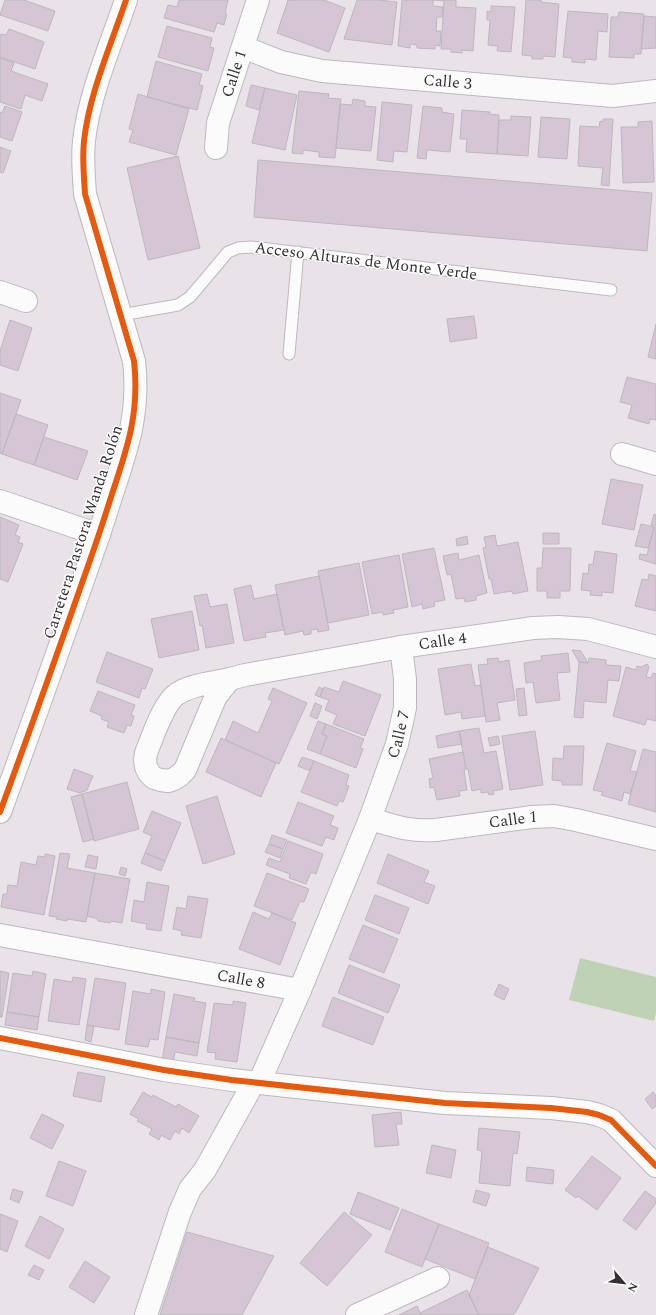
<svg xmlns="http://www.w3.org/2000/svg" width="656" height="1315" font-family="Spectral,serif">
<rect width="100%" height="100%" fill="#e9e3e9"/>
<path fill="#c0d2b6" d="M580,958L656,977V1013L654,1021L569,1000Z"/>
<path fill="#d5c5d5" stroke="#bcb8bc" d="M5,0H24L55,11L48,31L0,15Z
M179,0H228L225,13L227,14L224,25L217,23L214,32L164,18L168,5L177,7Z
M288,0H324L345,8L329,52L277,33Z
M357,0H378L397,2L392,45L344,39Z
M402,0H443V1L433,0V6L443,7L442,17H437L436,31H441L440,46L435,45V49L417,48V45L410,44V48L398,46Z
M444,0H456V7L476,8L473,51L462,50V53L451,52V49H441Z
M526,0H541V2L559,4L555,57L543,56V59H532V56L522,55Z
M491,6L515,7L511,52L497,51L498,46L488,45L490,20H487V11L491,12Z
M568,11L608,14L607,32L598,31L596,60L585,59V63L572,62V58L563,57Z
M619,12L644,14L641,54H634V58L609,57L611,17H618Z
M644,16L656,17V48L641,49Z
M167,26L212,38L210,47L214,48L208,71L158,57Z
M9,29L44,42L35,69L0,57V36L1,34L6,35Z
M0,58L14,63L11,71L48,84L42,101L25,95L21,109L0,102Z
M156,61L202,74L199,85L203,86L197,110L147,97Z
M251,85L265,88L259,110L246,106Z
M265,88L297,95L285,150L252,143Z
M299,91L329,94L328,98L341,99L335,158L319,157V152L303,150V154L292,153Z
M138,94L189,109L176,155L129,142L133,130L129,129Z
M353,99L365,101V106L376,107L371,151L336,148L340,104L352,105Z
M382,102L412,105L407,152L394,151L393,162L377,160Z
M5,106L22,112L12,141L0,137V112L2,113Z
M423,106L442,108V112L454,114L450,152L427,150L426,159L417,158Z
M462,110L490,112L489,114L499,115L497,154L466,152L467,139H460Z
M511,116L531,117L528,156L497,154L499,120H511Z
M541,117L570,119L567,159L538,157Z
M603,119H613L609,186L601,185L603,168L578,166L580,126L599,127L600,121L603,122Z
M652,121L654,182L623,183L621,127H638V122Z
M0,147L11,151L3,173L0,172Z
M178,156L200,248L148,260L127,168Z
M258,160L652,193L647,251L254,217Z
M474,316L477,338L450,342L447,319Z
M10,320L32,328L18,371L0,365V351Z
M656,324V359L648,357Z
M627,377L656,384V420L650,419L649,424L628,418L632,405L620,402Z
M0,393L21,400L2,454L0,453Z
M16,414L48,425L34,465L2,454Z
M44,437L88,451L77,480L34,465Z
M611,479L643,485L634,530L602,524Z
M654,514L656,515V526L651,525Z
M0,517L19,525L15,535L20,537L18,542L23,544L8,582L0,579Z
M641,524L654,527L648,548L635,546Z
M654,527L656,528V564L639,559L640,554L647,555Z
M543,533H559V544H543Z
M495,535L497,546L518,542L528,591L513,594L512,591L494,594L491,579H489L483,548L486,547L484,537Z
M467,536L468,544L457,546L456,539Z
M434,548L445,600L434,602L435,606L423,609L422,604L412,607L402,554Z
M543,548H571L570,591H560V598H547V591H537V568H542Z
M595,551L617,554L613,593L602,592V596L590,595L591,591L581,590L583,573L588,574L589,564L593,565Z
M458,553L459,560L479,555L487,593L476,596V600L465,602L464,598L456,599L451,574L447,575L443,556Z
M399,555L408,607L393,610L394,613L383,615V612L372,614L362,562Z
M359,563L369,615L328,623L318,571Z
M649,574L656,576V611L635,606L642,579L648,580Z
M319,576L329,630L318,632L317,629L311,630V634L304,635L303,631L285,635L275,585Z
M251,585L254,599L277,594L284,630L265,633L266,637L244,641L234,589Z
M207,594L210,607L227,604L234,643L206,648L202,625L200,626L194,596Z
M192,611L199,650L159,658L151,619Z
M572,650L581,651L588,663L579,662Z
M107,652L153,669L145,689L142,688L139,698L96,682Z
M568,653L570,672L557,673L560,700L536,703L533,682L526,683L524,663L542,660L541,656Z
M498,658L499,662L509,660L515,700L497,703L500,720L486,722L478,665L488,664L487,659Z
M589,658L606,660V665L621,666L619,681L608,680L606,703L584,701L583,718L574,717L579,662L588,663Z
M471,664L475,686L481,685L485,716L462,719L461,712L445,715L438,669Z
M647,664L649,667L646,677L651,678L653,673L656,674V721L647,719L645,725L613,716L626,667L636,670L637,666L641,667Z
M343,681L381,695L365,736L333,724L337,715L325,710L329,700L320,697L324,687L339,692Z
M319,687L323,689L320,697L315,695Z
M273,688L307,703L279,764L225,740L233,721L258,733L272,701L268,699Z
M524,688L527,715L519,716L516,689Z
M98,691L135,705L131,715L134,716L131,726L127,725L124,733L107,727L109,722L101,719L102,716L90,711Z
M315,703L322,706L317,719L310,716Z
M318,721L326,724L322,734L327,736L320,754L307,749Z
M326,724L364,739L360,748L363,749L356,768L320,754L327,736L322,734Z
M479,728L484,753L496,751L503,789L493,791L494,794L489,795L488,792L481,793V789L472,791L468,769H466L459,731Z
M459,731L462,744L438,748L436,736Z
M535,731L543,785L510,790L502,736Z
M498,736L500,744L490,746L488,738Z
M221,738L276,763L261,797L206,772Z
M607,743L636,751L630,771L637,772L630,794L624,792L622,801L601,795L603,792L593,790Z
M564,746H584L582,785H562V781L552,780L553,758L563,759Z
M643,749L656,752V812L628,804Z
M463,752L466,769L464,770L467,790L459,791L460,796L437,800L434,787L430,788L429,779L433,778L429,759Z
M302,757L314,761L310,771L298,766Z
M314,761L349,775L346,785L349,786L343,802L339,801L337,806L301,792Z
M74,769L93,776L87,790L80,793L67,789Z
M127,782L139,829L94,841L82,794Z
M82,794L94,839L83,842L71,797Z
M217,796L235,854L203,864L186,806Z
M298,802L334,816L330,825L338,828L334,840L326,837L322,846L286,833Z
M152,811L181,823L165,861L145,853L152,836L143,832Z
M272,835L287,840L283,849L269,844Z
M288,841L323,854L316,874L311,872L306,884L289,878L290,874L266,865L269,858L280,862Z
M269,844L283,849L280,858L265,852Z
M60,853L70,854L67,868L95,873L86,922L67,919V921L56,919L57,917L49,916Z
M145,853L165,861L161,871L141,863Z
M45,854L55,856L44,915L1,907L3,894H7L8,885L17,886L21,862L36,865L38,856L45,857Z
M388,854L429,871L424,882L435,886L428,904L377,883Z
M88,855L98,857L96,869L85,867Z
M121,867L127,869L125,876L119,874Z
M95,873L130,879L122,923L111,921L110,923L98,921V919L87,916Z
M267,873L309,889L304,902L300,901L292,920L254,906Z
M147,882L169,886L161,931L146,929L147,924L131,921L134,900L144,902Z
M375,895L409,908L399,934L365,920Z
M188,896L208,899L201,938L181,935L182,931L173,929L177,907L186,909Z
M253,912L269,919L272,913L296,923L280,965L239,949Z
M363,925L398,939L384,973L349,959Z
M349,965L400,985L388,1013L338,993Z
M0,971L9,973L2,1017H0Z
M33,971L46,974L39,1017L7,1012L13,973L32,976Z
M73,977L86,979L79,1025L48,1021L54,979L72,982Z
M95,978L126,983L119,1030L87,1025Z
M499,984L509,989L504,1000L494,995Z
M151,989L165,992L158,1040L150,1039L148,1047L125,1044L133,991L151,994Z
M174,994L195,998L194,1001L206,1003L199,1043L166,1037Z
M333,997L384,1017L373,1045L322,1026Z
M233,1001L246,1003L237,1062L215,1059L216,1053L207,1052L214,1003L233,1005Z
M7,1012L39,1017L37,1030L5,1025Z
M87,1025L94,1026L91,1042L85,1040Z
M166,1037L199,1043L197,1056L175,1052L173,1062L162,1061Z
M78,1072L105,1077L101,1102L73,1096Z
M143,1092L152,1097L153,1095L176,1107L178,1104L199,1116L189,1133L182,1128L179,1134L175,1131L170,1140L161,1135L159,1140L149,1134L152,1129L137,1121L139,1119L130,1114Z
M653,1092L656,1096V1106L652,1109L645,1099Z
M401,1112L402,1124H396L399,1145L375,1147L372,1115Z
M42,1114L64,1125L52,1149L30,1138Z
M479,1128L520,1132L517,1154L513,1153L510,1186L479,1183L482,1151L477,1150Z
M432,1145L456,1150L451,1178L426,1173Z
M592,1156L621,1178L597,1210L578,1196L576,1198L565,1190Z
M59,1161L86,1171L73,1206L46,1196Z
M527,1167L554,1170L553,1184L526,1181Z
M13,1189L23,1192L19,1203L10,1199Z
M476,1190L490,1194L486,1206L473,1202Z
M645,1191L656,1199V1203L636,1230L623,1220Z
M358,1192L399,1208L390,1230L350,1214Z
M402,1209L439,1224L422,1267L385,1252Z
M344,1212L372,1235L327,1286L300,1263Z
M0,1214L18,1221L7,1252L0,1249Z
M40,1216L64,1229L49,1259L25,1246Z
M439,1224L489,1243L475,1279L425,1259Z
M187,1232L274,1256L242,1315H160Z
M488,1247L539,1268L517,1310L513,1315H479L469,1295Z
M85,1261L110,1277L94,1303L69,1287Z
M34,1265L44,1270L39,1280L28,1275Z
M467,1290L479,1315H421L420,1313Z
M417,1306L421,1315H399Z"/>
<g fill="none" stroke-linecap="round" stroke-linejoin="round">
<defs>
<path id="service" d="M121,315L178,305L190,297L228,252L238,248L251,247L611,290
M289,354L298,252"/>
<g id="minor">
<path id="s1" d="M243,47L281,62L322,71L613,96L656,91"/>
<path id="s2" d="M216,148L218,123L258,0"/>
<path d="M0,292L26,301"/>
<path d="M622,454L656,464"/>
<path d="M0,501L99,535"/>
<path id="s3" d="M230,679L245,675L401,647L533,628L558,627L588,629L656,647"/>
<path d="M230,679L216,696L185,770L180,775L174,779L168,781L161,780L154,778L149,773L146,767L145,760L146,753C152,738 164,702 177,694C192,684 213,683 230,679Z"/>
<path id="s4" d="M370,819C394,826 410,832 436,830L532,817L554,816L576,820L656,839"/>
<path id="s5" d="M0,935L300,990"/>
<path d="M0,1038L164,1070L232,1080L445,1103L551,1108L587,1112L599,1115L611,1120L656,1166"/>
<path id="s6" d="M263,1074L300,990L370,819L397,744L405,708V679L401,647"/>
<path d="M146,1315L180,1212L190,1189L205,1170L249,1091"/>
<path d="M357,1315L438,1278"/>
</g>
<path id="tertiary" d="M0,812C28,736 55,660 82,583C92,555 102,526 111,497C127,449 140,413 134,361L85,194C84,176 82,159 84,141C89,94 111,45 126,0"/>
</defs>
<use href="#service" stroke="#bcb8bc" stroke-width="13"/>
<use href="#minor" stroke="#bcb8bc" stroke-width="24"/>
<use href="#tertiary" stroke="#bcb8bc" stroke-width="24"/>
<use href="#service" stroke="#fcfbfc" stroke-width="11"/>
<use href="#minor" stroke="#fcfbfc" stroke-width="22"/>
<use href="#tertiary" stroke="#fcfbfc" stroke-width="22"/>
<defs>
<path id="cycleway" d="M0,812C28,736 55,660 82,583C92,555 102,526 111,497C127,449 140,413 134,361L85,194C84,176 82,159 84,141C89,94 111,45 126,0
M0,1038L164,1070L232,1080L445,1103L551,1108L587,1112L599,1115L611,1120L656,1166"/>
</defs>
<use href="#cycleway" stroke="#fff" stroke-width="8"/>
<use href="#cycleway" stroke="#e8590c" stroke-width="6"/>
</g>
<g text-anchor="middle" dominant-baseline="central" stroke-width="3" stroke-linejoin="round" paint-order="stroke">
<g font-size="16" fill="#333033" stroke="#fff">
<text stroke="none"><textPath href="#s2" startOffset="77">Calle 1</textPath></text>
<text stroke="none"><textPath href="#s1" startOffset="209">Calle 3</textPath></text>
<text transform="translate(366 261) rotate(7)">Acceso Alturas de Monte Verde</text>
<text transform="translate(83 532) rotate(-72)">Carretera Pastora Wanda Rolón</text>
<text stroke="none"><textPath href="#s3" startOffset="216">Calle 4</textPath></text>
<text stroke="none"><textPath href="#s6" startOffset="366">Calle 7</textPath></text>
<text stroke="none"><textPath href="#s4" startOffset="145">Calle 1</textPath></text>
<text stroke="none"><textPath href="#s5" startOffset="245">Calle 8</textPath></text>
</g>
</g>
<g transform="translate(624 1283) rotate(118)" stroke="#ffffff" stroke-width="3" paint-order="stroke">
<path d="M0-3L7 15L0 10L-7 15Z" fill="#333033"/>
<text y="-6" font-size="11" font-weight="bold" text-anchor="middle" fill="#333033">N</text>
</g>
</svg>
